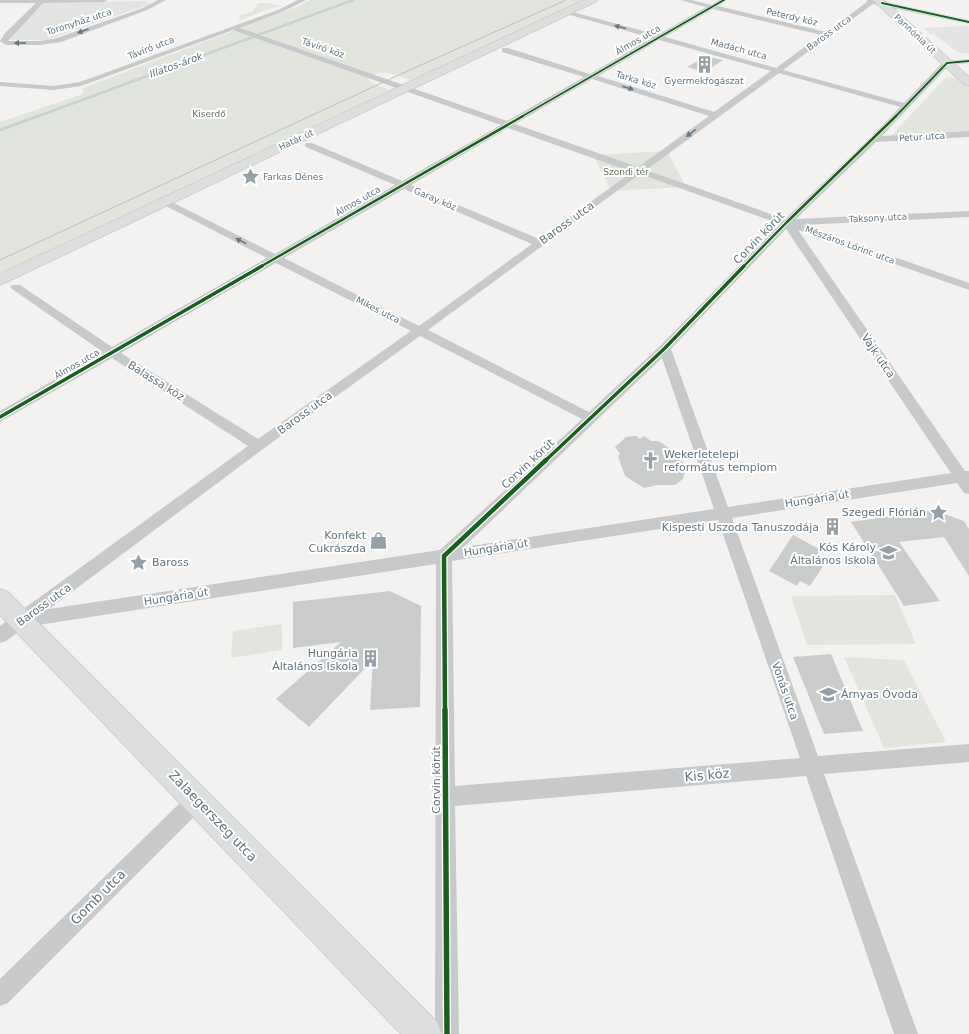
<svg xmlns="http://www.w3.org/2000/svg" width="969" height="1034" font-family="'DejaVu Sans',sans-serif">
<rect width="100%" height="100%" fill="#f3f2f0"/>
<path fill="#e3e4e3" d="M146,1L150,4L46,40H11L13,30L39,3Z
M966,26L969,27V54L957,52L934,34H930L924,28Z"/>
<path fill="#e2e5de" d="M310,0H582L411,80C396,75 382,68 367,78L373,83L389,90L0,273V122L83,94V88L299,6Z
M258,3H267L282,6L268,9L240,20L239,19L240,15L252,12Z
M946,77L956,78L969,89V131L891,136Z
M667,151L686,187L611,191L593,155Z
M895,595L916,644L807,645L791,596Z
M282,624V650L231,658L233,631Z
M844,657L904,660L946,742L884,748Z"/>
<g fill="none" stroke-linecap="round" stroke-linejoin="round">
<path stroke="#c8d1d3" stroke-width="2.5" d="M36,117L353,0"/>
<path stroke="#c8d1d3" stroke-width="3" d="M0,130L38,116"/>
</g>
<path fill="#cacccc" d="M706,56L723,60L705,72L687,67Z
M633,436H636L640,439L644,436L651,441H658L676,452L677,458L685,464L686,467L683,479L675,485H658L644,488L625,476L618,456L620,454L615,447L626,437Z
M933,510L964,521L969,529V576L944,537L899,542L940,601L904,606L851,522Z
M793,535L821,550L817,555L827,560L810,586L800,581L797,586L769,571Z
M390,591L421,606L420,707L370,710L373,660L309,727L276,699L341,642L293,648V602Z
M831,654L863,731L824,734L793,657Z"/>
<g fill="none" stroke-linecap="round" stroke-linejoin="round">
<defs>
<path id="secondary" d="M584,0H597L595,2L0,285V274Z
M873,0H884L969,77V86L965,85Z
M0,589L8,592L437,1022L442,1034H401L0,615Z"/>
</defs>
<use href="#secondary" stroke="#cfd0d0" stroke-width="2"/>
<path fill="#c8c9ca" fill-rule="evenodd" d="M0,0H107L104,2L43,3L8,41H40L57,38L143,8L158,0H166L147,10L61,42L40,45H6L0,41L5,33L36,3H0Z
M298,0H306L282,12L240,28L507,121L584,77L502,52V48H508L590,74L652,38L563,13L562,12L565,10L658,35L706,7L680,0H691L711,5L719,0H727L718,6L826,32L867,2V0H877L969,20V24L873,4L783,70L904,103L944,61L969,59V63L949,65L882,136L969,131V137L876,142L796,219L969,211V217L802,225L969,283V290L798,230L965,471H969V494L964,493L957,483L732,518L818,756L969,744V762L824,774L918,1034H894L806,776L455,806L459,1034H435L436,564L25,627L6,641L0,643V626L248,446L112,358L0,422V411L103,352L12,289L10,287L12,285H20L112,347L267,258L162,204L160,202L162,200H168L275,254L395,185L306,147L305,145L306,143H312L402,181L501,125L233,30L81,86L54,90L0,86V82L54,86L80,82L278,10ZM713,9L821,35L776,68L665,37ZM659,40L771,71L714,112L598,76ZM779,73L900,107L871,137L785,219L646,170ZM592,79L709,116L638,167L515,124ZM508,128L632,172L539,239L411,185ZM640,174L780,224L661,345L589,412L428,330ZM404,189L532,244L419,326L284,258ZM786,229L951,473L728,507L671,349ZM276,263L411,331L258,439L121,353ZM420,336L582,419L440,550L49,609L263,449ZM662,358L714,509L464,547ZM718,520L800,758L455,786L452,561Z
M197,790L204,793L207,800L204,807L8,1003L0,1006V979L190,793Z"/>
<use href="#secondary" fill="#dddede" fill-rule="evenodd"/>
<path stroke="#bebfc0" stroke-width="1" d="M0,260L401,74L566,0"/>
<defs>
<path id="cycleway-far4" d="M882,3L969,22
M521,117L724,0
M895,117L947,63L969,61"/>
<path id="cycleway-far3" d="M260,267L523,116
M743,267L787,222L896,116"/>
<path id="cycleway-far2" d="M0,417L262,266
M545,461L665,348L744,266"/>
<path id="cycleway-far1" d="M445,711L444,556L546,460"/>
<path id="cycleway" d="M445,710L447,1034"/>
</defs>
<use href="#cycleway-far4" stroke="#fff" stroke-width="3"/>
<use href="#cycleway-far3" stroke="#fff" stroke-width="4"/>
<use href="#cycleway-far2" stroke="#fff" stroke-width="5.5"/>
<use href="#cycleway-far1" stroke="#fff" stroke-width="7"/>
<use href="#cycleway" stroke="#fff" stroke-width="8"/>
<use href="#cycleway-far4" stroke="#1b5e20" stroke-width="2"/>
<use href="#cycleway-far3" stroke="#1b5e20" stroke-width="2.5"/>
<use href="#cycleway-far2" stroke="#1b5e20" stroke-width="3.5"/>
<use href="#cycleway-far1" stroke="#1b5e20" stroke-width="4.5"/>
<use href="#cycleway" stroke="#1b5e20" stroke-width="5.5"/>
</g>
<defs><path id="oneway-solid" d="M-6-.8H1V-3.2L6.5 0L1 3.2V.8H-6Z"/></defs>
<g fill="#677984">
<use href="#oneway-solid" transform="translate(620 27) rotate(-165)"/>
<use href="#oneway-solid" transform="translate(83 31) rotate(160)"/>
<use href="#oneway-solid" transform="translate(20 43) rotate(179)"/>
<use href="#oneway-solid" transform="translate(628 88) rotate(17)"/>
<use href="#oneway-solid" transform="translate(691 133) rotate(143)"/>
<use href="#oneway-solid" transform="translate(241 241) rotate(-153)"/>
</g>
<defs>
<symbol id="building-bare" viewBox="-9 -9 18 18"><path d="M-4-6H4V6H1V3H-1V6H-4ZM-2.5-4.3h1.7v1.8h-1.7ZM.8-4.3h1.7v1.8H.8ZM-2.5-1h1.7V.8h-1.7ZM.8-1h1.7V.8H.8Z" fill="#95a1a7" stroke="#fff" stroke-width="2.5" paint-order="stroke"/></symbol>
<symbol id="sight-bare" viewBox="-9 -9 18 18"><path d="M0-6L1.8-2.2L6-1.7L2.9 1.2L3.7 5.4L0 3.3L-3.7 5.4L-2.9 1.2L-6-1.7L-1.8-2.2Z" fill="#95a1a7" stroke="#fff" stroke-width="2.5" paint-order="stroke"/></symbol>
<symbol id="church-bare" viewBox="-9 -9 18 18"><path d="M-1.2-6h2.4v3.5h3.3v2.4h-3.3V6h-2.4V-.1h-3.3v-2.4h3.3Z" fill="#95a1a7" stroke="#fff" stroke-width="2.5" paint-order="stroke"/></symbol>
<symbol id="shop-bare" viewBox="-9 -9 18 18"><path d="M-5-2.5h2.3a2.7 3.5 0 0 1 5.4 0H5L5.5 6h-11ZM-1.5-2.5h3a1.5 2.3 0 0 0-3 0Z" fill="#95a1a7" stroke="#fff" stroke-width="2.5" paint-order="stroke"/></symbol>
<symbol id="school-bare" viewBox="-9 -9 18 18"><path d="M0-5L7-2L0 1L-7-2ZM-4 1L0 2.5L4 1V4Q0 6-4 4Z" fill="#95a1a7" stroke="#fff" stroke-width="2.5" paint-order="stroke"/></symbol>
</defs>
<g fill-rule="evenodd">
<use href="#building-bare" x="692" y="52" width="25" height="25"/>
<use href="#sight-bare" x="238" y="164" width="25" height="25"/>
<use href="#church-bare" x="638" y="448" width="25" height="25"/>
<use href="#sight-bare" x="926" y="500" width="25" height="25"/>
<use href="#building-bare" x="820" y="514" width="25" height="25"/>
<use href="#shop-bare" x="366" y="528" width="25" height="25"/>
<use href="#school-bare" x="876" y="540" width="25" height="25"/>
<use href="#sight-bare" x="126" y="550" width="25" height="25"/>
<use href="#building-bare" x="358" y="646" width="25" height="25"/>
<use href="#school-bare" x="816" y="682" width="25" height="25"/>
</g>
<g text-anchor="middle" dominant-baseline="central" stroke-width="4" stroke-linejoin="round" paint-order="stroke">
<g font-size="9" fill="#627580" stroke="#fff">
<text transform="translate(792 17) rotate(13)">Peterdy köz</text>
<text transform="translate(79 22) rotate(-18)">Toronyház utca</text>
<text transform="translate(829 33) rotate(-36)">Baross utca</text>
<text transform="translate(915 34) rotate(43)">Pannónia út</text>
<text transform="translate(638 40) rotate(-30)">Álmos utca</text>
<text transform="translate(151 48) rotate(-21)">Távíró utca</text>
<text transform="translate(323 48) rotate(19)">Távíró köz</text>
<text transform="translate(739 49) rotate(15)">Madách utca</text>
<text transform="translate(636 80) rotate(17)">Tarka köz</text>
<text transform="translate(922 137) rotate(-3)">Petur utca</text>
<text transform="translate(296 140) rotate(-25)">Határ út</text>
<text transform="translate(435 199) rotate(23)">Garay köz</text>
<text transform="translate(358 201) rotate(-30)">Álmos utca</text>
<text transform="translate(878 218) rotate(-3)">Taksony utca</text>
<text transform="translate(850 245) rotate(20)">Mészáros Lőrinc utca</text>
<text transform="translate(378 310) rotate(27)">Mikes utca</text>
<text transform="translate(77 364) rotate(-30)">Álmos utca</text>
</g>
<g font-size="9" fill="#627580" stroke="#fff">
<text x="704" y="81">Gyermekfogászat</text>
<text x="263" y="177" text-anchor="start">Farkas Dénes</text>
</g>
<g font-size="9" fill="#677761" stroke="#fff">
<text x="209" y="114">Kiserdő</text>
<text x="626" y="172">Szondi tér</text>
</g>
<g font-size="10" font-style="italic" fill="#5e777e" stroke="#fff">
<text transform="translate(176 65) rotate(-20)">Illatos-árok</text>
</g>
<g font-size="11" fill="#627580" stroke="#fff">
<text transform="translate(567 223) rotate(-36)">Baross utca</text>
<text transform="translate(759 238) rotate(-46)">Corvin körút</text>
<text transform="translate(878 356) rotate(56)">Vajk utca</text>
<text transform="translate(156 381) rotate(32)">Balassa köz</text>
<text transform="translate(305 413) rotate(-36)">Baross utca</text>
<text transform="translate(528 464) rotate(-43)">Corvin körút</text>
<text transform="translate(817 499) rotate(-9)">Hungária út</text>
<text transform="translate(496 548) rotate(-9)">Hungária út</text>
<text transform="translate(176 597) rotate(-9)">Hungária út</text>
<text transform="translate(44 605) rotate(-36)">Baross utca</text>
<text transform="translate(785 691) rotate(71)">Vonás utca</text>
<text transform="translate(436 780) rotate(-90)">Corvin körút</text>
</g>
<g font-size="11" fill="#627580" stroke="#fff" text-anchor="end">
<text x="664" y="454" text-anchor="start">Wekerletelepi<tspan x="664" dy="13">református templom</tspan></text>
<text x="926" y="512">Szegedi Flórián</text>
<text x="819" y="527">Kispesti Uszoda Tanuszodája</text>
<text x="366" y="535">Konfekt<tspan x="366" dy="13">Cukrászda</tspan></text>
<text x="876" y="547">Kós Károly<tspan x="876" dy="13">Általános Iskola</tspan></text>
<text x="152" y="562" text-anchor="start">Baross</text>
<text x="358" y="653">Hungária<tspan x="358" dy="13">Általános Iskola</tspan></text>
<text x="841" y="694" text-anchor="start">Árnyas Óvoda</text>
</g>
<g font-size="13" fill="#627580" stroke="#fff">
<text transform="translate(707 775) rotate(-5)">Kis köz</text>
<text transform="translate(213 816) rotate(46)">Zalaegerszeg utca</text>
<text transform="translate(98 897) rotate(-45)">Gomb utca</text>
</g>
</g>
</svg>
